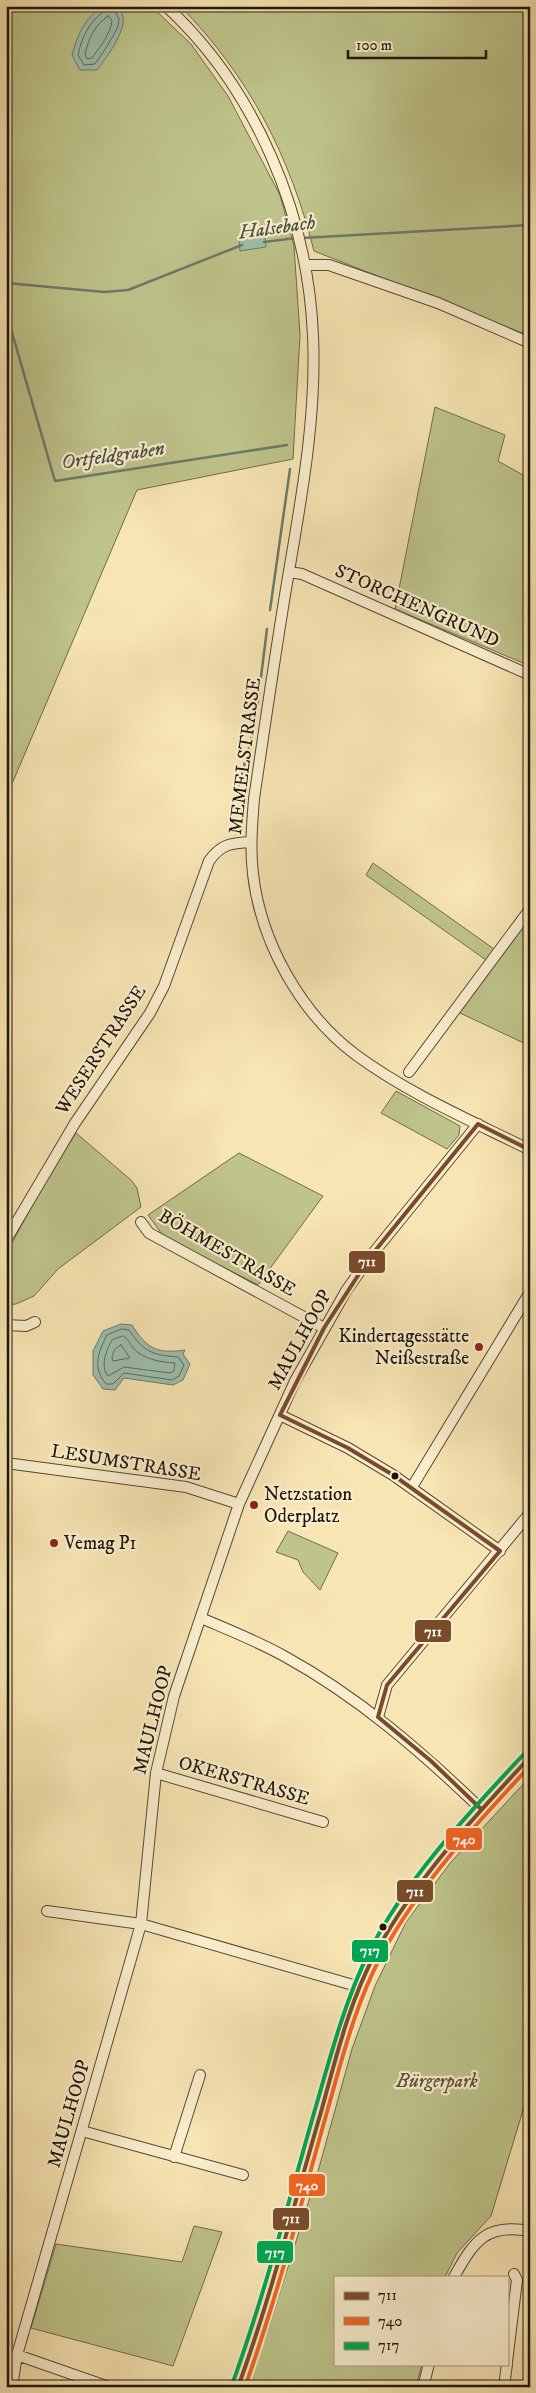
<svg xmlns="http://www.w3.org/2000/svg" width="536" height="2393" font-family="'IM FELL DW Pica',serif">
<rect width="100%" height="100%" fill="#f7e5b3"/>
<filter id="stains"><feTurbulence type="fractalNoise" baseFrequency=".004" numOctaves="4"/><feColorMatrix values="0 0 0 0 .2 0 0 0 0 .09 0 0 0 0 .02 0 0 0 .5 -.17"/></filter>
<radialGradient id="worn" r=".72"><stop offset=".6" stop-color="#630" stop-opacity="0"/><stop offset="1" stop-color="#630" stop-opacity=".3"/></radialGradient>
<path fill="#bec48b" stroke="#6e6d4b" d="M6,6H151L191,44L228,96L280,195L294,246L300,335L293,459L137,490L6,798Z
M180,6H530V336L314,251C290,156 249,76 180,6Z
M435,407L505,435L498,461L530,479V666L395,609Z
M373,863L494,949L486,960L366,875Z
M530,913V1046L458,1012Z
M396,1091L460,1126L459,1135L447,1149L381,1113Z
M76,1133L131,1180L137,1188L141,1207L58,1269L34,1296L16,1304L6,1305V1254L45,1182Z
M239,1153L323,1196L258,1285L164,1237L148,1215Z
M288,1531L338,1553L320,1590L303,1572L298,1560L276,1552Z
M530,1777V2087L491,2216L457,2253L445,2277H335V2364H422L416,2387H247L268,2330L317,2175L352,2049L375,1986L406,1922L451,1862Z
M194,2226L222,2232L173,2366L31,2328L56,2244L182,2262Z"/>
<path fill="#9dbfad" stroke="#6b7b6c" d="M103,6C146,6 109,54 97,70H80L72,55C78,34 84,19 103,6Z
M265,236L266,247L240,251L239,239Z
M121,1324L132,1325C147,1349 157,1354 185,1350L183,1354L190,1364L183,1380L173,1385L124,1378L115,1390L103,1389L93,1375V1351L103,1331Z"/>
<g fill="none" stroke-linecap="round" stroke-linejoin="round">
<path stroke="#5e6a5c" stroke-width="1" d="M105,6L104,11C89,23 82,36 78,55L84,65L95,64L106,48L118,27L119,19L112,6
M108,16L112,20C111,34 99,48 92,58L87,59L85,54C89,38 94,26 108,16Z
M122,1329L129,1330C144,1352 152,1355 178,1357L184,1365L179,1376L172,1380L124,1373L113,1384H106C92,1367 98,1353 107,1335Z
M123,1336C128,1338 129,1343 133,1348C144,1360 161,1362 175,1363L174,1371L170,1373L124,1367L108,1376C100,1366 106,1351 112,1340Z
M121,1345L130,1358L113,1361C110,1356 115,1347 121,1345Z"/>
<path stroke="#6b7b6c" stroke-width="2.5" d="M302,238L530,225
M264,242L296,238
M6,283L104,292L128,290L242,245
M6,312L55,481L287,445
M270,610L290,469
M239,785L255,725L267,629"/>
<defs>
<path id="minor" d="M166,6C256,89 308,215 313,336C317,422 299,510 285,595C274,662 264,731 254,799C252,824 250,849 253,874C261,943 301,1014 356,1055C409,1094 472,1121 530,1150
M306,265H329L438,303L530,343
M289,572L302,574L530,675
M409,1072L530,909
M141,1222L149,1233L324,1328
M6,1240L75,1123L150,1013L164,986L209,861C221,844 231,843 251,842
M6,1325L26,1326L35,1322
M280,1415L348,1448L393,1475L500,1551
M6,1463L186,1487L239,1504
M412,1487L530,1292
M201,1618C229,1630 257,1641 284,1656C357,1696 421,1751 481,1809
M378,1717L387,1685L530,1513
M156,1773L323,1822
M47,1911L141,1924L360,1987
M82,2131L243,2175
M174,2157L200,2075
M454,2277C474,2241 486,2223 530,2231
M17,2355L109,2387
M507,2362L517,2280L514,2274
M12,2387L17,2355L141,1924L156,1773L174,1696L239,1504L295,1381L346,1291L370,1257L478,1124
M423,2387L429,2364
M504,2387L507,2364"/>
<path id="major" d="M238,2387C274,2292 297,2192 326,2094C337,2058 346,2021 360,1986C399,1896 464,1827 530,1757"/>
</defs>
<use href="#minor" stroke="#554a35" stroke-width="12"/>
<use href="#major" stroke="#1f160b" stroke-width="15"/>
<use href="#minor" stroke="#faeece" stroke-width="10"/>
<use href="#major" stroke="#ecc27a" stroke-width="12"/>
<defs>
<path id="bus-1" d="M478,1124L530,1150
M280,1415L324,1328L370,1257L478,1124
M280,1415L348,1448L393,1475L500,1551
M378,1717L387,1685L500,1551
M378,1717L431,1761L481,1809
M238,2387C271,2297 294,2204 321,2112C336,2058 349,2002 376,1952C416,1879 473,1818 530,1757"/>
<path id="bus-2" d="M245,2387C277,2297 301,2204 327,2112C342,2059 355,2005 381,1956C419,1885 475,1825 530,1766"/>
<path id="bus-3" d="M232,2385C264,2296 288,2204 314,2113C330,2058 344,2003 369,1952C408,1876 468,1814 525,1753"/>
</defs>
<use href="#bus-1" stroke="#faeece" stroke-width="8"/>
<use href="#bus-2" stroke="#faeece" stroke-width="8"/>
<use href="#bus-3" stroke="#faeece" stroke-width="8"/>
<use href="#bus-1" stroke="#7a4b2a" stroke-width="4"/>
<use href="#bus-2" stroke="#f26522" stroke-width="4"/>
<use href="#bus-3" stroke="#00a651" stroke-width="4"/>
</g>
<g fill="#8f2418" stroke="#faeece" stroke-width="2">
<circle cx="479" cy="1347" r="5"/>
<circle cx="254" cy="1505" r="5"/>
<circle cx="54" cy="1543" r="5"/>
</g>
<g fill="#1f160b" stroke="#faeece" stroke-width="2">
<circle cx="395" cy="1476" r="4.5"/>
<circle cx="383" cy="1927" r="4.5"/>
</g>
<g text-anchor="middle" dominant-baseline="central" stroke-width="4.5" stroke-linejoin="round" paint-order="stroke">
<g font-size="19" fill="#1f160b" stroke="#faeece">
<text transform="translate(417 606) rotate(24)">STORCHENGRUND</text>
<text transform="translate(245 756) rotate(-83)">MEMELSTRASSE</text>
<text transform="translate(101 1050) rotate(-57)">WESERSTRASSE</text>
<text transform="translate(227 1253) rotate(30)">BÖHMESTRASSE</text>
<text transform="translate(300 1340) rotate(-61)">MAULHOOP</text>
<text transform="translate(126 1463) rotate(9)">LESUMSTRASSE</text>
<text transform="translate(153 1720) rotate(-76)">MAULHOOP</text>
<text transform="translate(244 1781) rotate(16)">OKERSTRASSE</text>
<text transform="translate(69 2114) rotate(-74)">MAULHOOP</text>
</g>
<g font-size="19" fill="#1f160b" stroke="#faeece" text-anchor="start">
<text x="469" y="1336" text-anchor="end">Kindertagesstätte<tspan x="469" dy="22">Neißestraße</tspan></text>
<text x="264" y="1494">Netzstation<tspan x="264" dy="22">Oderplatz</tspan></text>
<text x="64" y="1543">Vemag P1</text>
</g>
<g font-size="19" font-style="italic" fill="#575338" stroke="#faeece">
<text x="437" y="2081">Bürgerpark</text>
</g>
<g font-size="20" font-style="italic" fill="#4b5144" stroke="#faeece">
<text transform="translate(277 228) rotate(-8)">Halsebach</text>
<text transform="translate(113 456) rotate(-8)">Ortfeldgraben</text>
</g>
</g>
<g stroke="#faeece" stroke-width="2">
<rect x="348" y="1250" width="38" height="24" rx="5" fill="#7a4b2a"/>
<rect x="414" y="1619" width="38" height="24" rx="5" fill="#7a4b2a"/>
<rect x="445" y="1827" width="38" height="24" rx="5" fill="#f26522"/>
<rect x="396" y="1879" width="38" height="24" rx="5" fill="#7a4b2a"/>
<rect x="351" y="1939" width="38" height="24" rx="5" fill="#00a651"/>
<rect x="288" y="2173" width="38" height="24" rx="5" fill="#f26522"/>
<rect x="272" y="2207" width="38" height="24" rx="5" fill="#7a4b2a"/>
<rect x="256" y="2240" width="38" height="24" rx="5" fill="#00a651"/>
</g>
<g font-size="14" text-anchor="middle" font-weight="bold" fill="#fff">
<text x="367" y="1266">711</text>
<text x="433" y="1636">711</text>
<text x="464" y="1844">740</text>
<text x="415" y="1896">711</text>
<text x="370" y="1955">717</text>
<text x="307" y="2190">740</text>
<text x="291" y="2223">711</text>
<text x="275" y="2257">717</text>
</g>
<rect width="536" height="2393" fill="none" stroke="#f7e5b3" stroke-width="25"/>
<rect x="8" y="8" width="521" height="2378" fill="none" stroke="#1f160b" stroke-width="2.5"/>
<rect x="12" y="12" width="511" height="2368" fill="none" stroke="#1f160b"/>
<rect x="334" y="2276" width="175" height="90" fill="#faeece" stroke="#a29880"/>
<rect x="344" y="2292" width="25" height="8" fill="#7a4b2a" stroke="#a29880"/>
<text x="378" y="2300" font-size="15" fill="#1f160b">711</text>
<rect x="344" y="2317" width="25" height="8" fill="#f26522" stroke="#a29880"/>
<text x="378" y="2326" font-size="15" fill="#1f160b">740</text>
<rect x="344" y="2342" width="25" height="8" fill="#00a651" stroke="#a29880"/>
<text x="378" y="2350" font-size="15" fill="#1f160b">717</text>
<path d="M348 50v8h138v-8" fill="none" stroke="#1f160b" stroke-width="2.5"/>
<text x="356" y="50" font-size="15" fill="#1f160b" stroke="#faeece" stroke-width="4" paint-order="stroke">100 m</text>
<rect width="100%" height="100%" filter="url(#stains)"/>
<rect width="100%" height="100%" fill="url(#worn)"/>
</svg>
